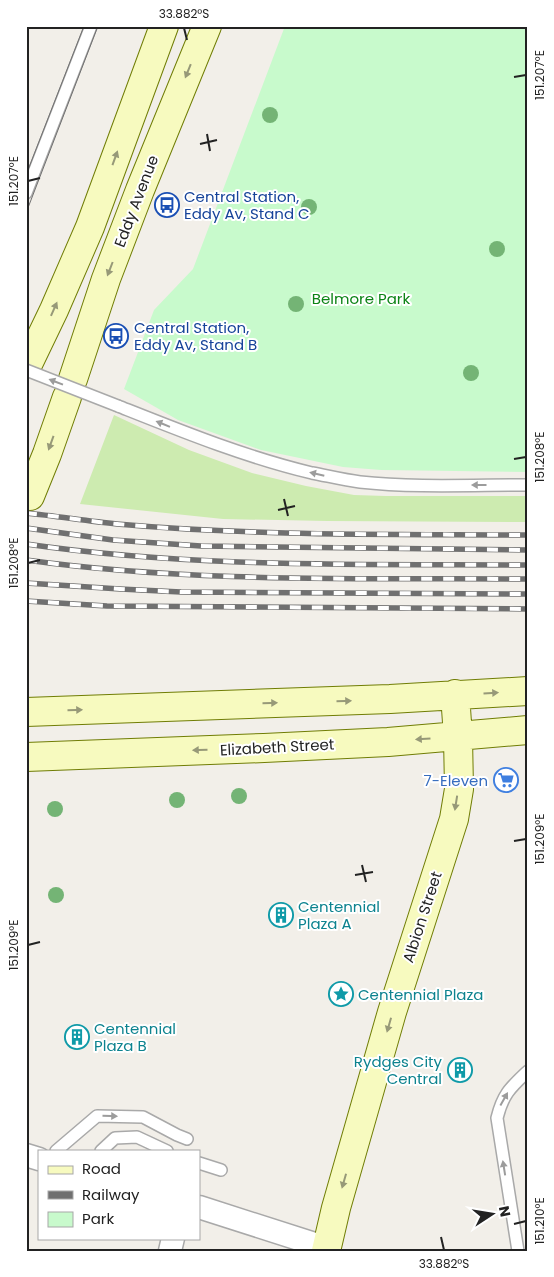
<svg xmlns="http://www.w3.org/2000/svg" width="554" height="1277" font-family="Poppins,sans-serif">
<rect width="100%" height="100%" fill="#f2efe9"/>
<path fill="#cdebb0" d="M114,415L189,450L252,473L306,486L354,495L386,496H528V522L327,521L223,519L80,504Z"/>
<path fill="#c8facc" d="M285,26H528V472L381,470L343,467L261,450L178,420L124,389L154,310L193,269Z"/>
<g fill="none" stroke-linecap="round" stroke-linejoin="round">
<defs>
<path id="lane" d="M26,193L91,26
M118,406C181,431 245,457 312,473C328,476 344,480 360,482C414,488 473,485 528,485
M56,1151L97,1116L143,1117L177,1135L187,1139
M101,1151L115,1138L137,1137L167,1151
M199,1163L221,1170
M518,1251L497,1118C503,1094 510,1088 528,1071"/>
<path id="street" d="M26,1155L39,1159
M199,1207L327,1248L329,1251
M170,1251L173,1238"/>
<path id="secondary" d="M29,362L54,310L90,227L164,26
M73,379L106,279L140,190L207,26
M30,496L47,454L67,397
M26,712L390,699L528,691
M26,757L264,748L388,742L528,730
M326,1251L336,1208L392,1012L454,819L459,789L458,737L455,694"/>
</defs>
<use href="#lane" stroke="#a9a9a9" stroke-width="14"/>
<use href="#street" stroke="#a9a9a9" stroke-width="25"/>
<use href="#secondary" stroke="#707d05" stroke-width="30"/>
<use href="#lane" stroke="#fff" stroke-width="11"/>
<use href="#street" stroke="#fff" stroke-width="22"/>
<use href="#secondary" stroke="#f7fabf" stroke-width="28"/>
<path stroke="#707070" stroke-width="1" d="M26,175L84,26
M26,213L98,26"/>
<defs>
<path id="rail" d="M26,513C56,516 87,521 117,524C253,536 391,534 528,535
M26,528L113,540L201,546L528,550
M26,544C192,568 361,564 528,565
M26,560C193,583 360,578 528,579
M26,583L120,589L181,592L528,594
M26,601L107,606L528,609"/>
</defs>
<use href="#rail" stroke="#707070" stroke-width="5.5"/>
<use href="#rail" stroke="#fff" stroke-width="4" stroke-dasharray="11" stroke-linecap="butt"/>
<defs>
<path id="lane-bridge" d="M26,370L118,406"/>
</defs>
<use href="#lane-bridge" stroke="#a9a9a9" stroke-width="14" stroke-linecap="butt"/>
<use href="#lane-bridge" stroke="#fff" stroke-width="11"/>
</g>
<g fill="#74b475">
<circle cx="270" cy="115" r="8"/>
<circle cx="309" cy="207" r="8"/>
<circle cx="497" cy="249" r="8"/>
<circle cx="296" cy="304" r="8"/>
<circle cx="471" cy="373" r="8"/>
<circle cx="239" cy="796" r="8"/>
<circle cx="177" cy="800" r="8"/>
<circle cx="55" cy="809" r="8"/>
<circle cx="56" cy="895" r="8"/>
</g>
<defs><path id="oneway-solid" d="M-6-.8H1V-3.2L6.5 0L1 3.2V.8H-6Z" transform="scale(1.25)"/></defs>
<g fill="#979978">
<use href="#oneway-solid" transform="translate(188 71) rotate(112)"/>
<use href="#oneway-solid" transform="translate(115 158) rotate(-70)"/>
<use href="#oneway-solid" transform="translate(110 269) rotate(111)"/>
<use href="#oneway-solid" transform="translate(54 309) rotate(-66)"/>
<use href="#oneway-solid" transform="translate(51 443) rotate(110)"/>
<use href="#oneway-solid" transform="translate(491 693) rotate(-3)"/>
<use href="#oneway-solid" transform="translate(344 701) rotate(-2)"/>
<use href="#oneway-solid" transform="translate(270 703) rotate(-1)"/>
<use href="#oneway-solid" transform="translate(75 710) rotate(-2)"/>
<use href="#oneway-solid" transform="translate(423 739) rotate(176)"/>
<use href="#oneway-solid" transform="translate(200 750) rotate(178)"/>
<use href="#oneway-solid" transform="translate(456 803) rotate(99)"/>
<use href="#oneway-solid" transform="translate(389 1025) rotate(106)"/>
<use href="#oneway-solid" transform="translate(344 1181) rotate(106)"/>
</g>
<g fill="#9c9c9c">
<use href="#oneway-solid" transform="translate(56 382) rotate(-159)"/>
<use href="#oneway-solid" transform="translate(163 424) rotate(-158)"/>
<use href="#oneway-solid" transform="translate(317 474) rotate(-167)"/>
<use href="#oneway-solid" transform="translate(479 485) rotate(-180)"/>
<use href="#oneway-solid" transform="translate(504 1099) rotate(-61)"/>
<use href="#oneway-solid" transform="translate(110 1116) rotate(1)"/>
<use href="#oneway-solid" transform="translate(504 1168) rotate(-99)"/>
</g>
<path fill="none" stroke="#222" stroke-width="2" d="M184,28L187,40M514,77L526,75M207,134L210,151M200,144L217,140M28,181L40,178M514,459L526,457M284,499L288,516M278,510L295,506M28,563L40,560M514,841L526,839M362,865L366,882M355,875L373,872M28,945L40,942M514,1224L526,1221M441,1237L444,1250"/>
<defs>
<symbol id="bus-ring" viewBox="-11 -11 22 22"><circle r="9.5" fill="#fff" stroke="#1a4fb4" stroke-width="1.5"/><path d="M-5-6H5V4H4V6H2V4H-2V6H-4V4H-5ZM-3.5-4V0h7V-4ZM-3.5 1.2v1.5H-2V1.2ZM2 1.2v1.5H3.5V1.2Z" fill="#1a4fb4"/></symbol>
<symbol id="supermarket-ring" viewBox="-11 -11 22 22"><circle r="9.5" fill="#fff" stroke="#3f7fe0" stroke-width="1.5"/><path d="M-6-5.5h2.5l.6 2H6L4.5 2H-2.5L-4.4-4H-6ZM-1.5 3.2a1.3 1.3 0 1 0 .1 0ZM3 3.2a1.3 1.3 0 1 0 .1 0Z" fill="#3f7fe0"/></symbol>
<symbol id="building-ring" viewBox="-11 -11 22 22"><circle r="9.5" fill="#fff" stroke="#0f9aa8" stroke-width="1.5"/><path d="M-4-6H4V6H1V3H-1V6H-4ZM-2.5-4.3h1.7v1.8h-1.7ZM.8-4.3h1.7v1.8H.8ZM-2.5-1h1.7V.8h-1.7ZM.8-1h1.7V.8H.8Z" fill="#0f9aa8"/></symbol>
<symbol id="sight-ring" viewBox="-11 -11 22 22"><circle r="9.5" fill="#fff" stroke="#0f9aa8" stroke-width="1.5"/><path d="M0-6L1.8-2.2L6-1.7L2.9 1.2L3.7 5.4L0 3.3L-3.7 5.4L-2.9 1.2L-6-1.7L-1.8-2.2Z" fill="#0f9aa8"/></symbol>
</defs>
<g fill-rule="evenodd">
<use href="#bus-ring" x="153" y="191" width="28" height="28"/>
<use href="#bus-ring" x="102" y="322" width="28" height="28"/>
<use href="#supermarket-ring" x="492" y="766" width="28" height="28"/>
<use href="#building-ring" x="267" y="901" width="28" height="28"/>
<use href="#sight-ring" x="327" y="980" width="28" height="28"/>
<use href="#building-ring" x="63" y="1023" width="28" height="28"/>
<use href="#building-ring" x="446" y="1056" width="28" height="28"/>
</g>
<g text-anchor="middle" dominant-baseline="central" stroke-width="4" stroke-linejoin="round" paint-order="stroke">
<g font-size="15" fill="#164399" stroke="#fff" text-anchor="start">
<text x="184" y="196">Central Station,<tspan x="184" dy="17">Eddy Av, Stand C</tspan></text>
<text x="134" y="327">Central Station,<tspan x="134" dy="17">Eddy Av, Stand B</tspan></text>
</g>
<g font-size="15" fill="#222" stroke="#fff">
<text transform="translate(136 201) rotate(-69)">Eddy Avenue</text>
<text transform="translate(277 747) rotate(-3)">Elizabeth Street</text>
<text transform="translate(422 917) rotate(-72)">Albion Street</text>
</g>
<g font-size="15" fill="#0c8416" stroke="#fff">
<text x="361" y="298">Belmore Park</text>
</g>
<g font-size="15" fill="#366cbe" stroke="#fff" text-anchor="end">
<text x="488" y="780">7-Eleven</text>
</g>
<g font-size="15" fill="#0d838f" stroke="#fff" text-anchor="start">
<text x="298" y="906">Centennial<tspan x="298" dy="17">Plaza A</tspan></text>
<text x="358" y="994">Centennial Plaza</text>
<text x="94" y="1028">Centennial<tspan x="94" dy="17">Plaza B</tspan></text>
<text x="442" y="1061" text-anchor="end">Rydges City<tspan x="442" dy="17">Central</tspan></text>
</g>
</g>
<rect width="554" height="1277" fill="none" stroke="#ffffff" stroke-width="55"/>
<rect x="38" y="1150" width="162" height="90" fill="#ffffff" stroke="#a7a7a7"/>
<rect x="48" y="1166" width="25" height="8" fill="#f7fabf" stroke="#a7a7a7"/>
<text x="82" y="1174" font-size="15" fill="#222222">Road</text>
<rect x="48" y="1191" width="25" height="8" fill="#707070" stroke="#a7a7a7"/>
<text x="82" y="1200" font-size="15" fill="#222222">Railway</text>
<rect x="48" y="1212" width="25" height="15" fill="#c8facc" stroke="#a7a7a7"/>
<text x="82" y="1224" font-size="15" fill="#222222">Park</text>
<g transform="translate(492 1214) rotate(78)" stroke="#ffffff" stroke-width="4" paint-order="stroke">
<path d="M0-4L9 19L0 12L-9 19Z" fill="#222222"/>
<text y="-8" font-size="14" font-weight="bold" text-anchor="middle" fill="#222222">N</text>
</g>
<rect x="28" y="28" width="498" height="1222" fill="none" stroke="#222" stroke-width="2"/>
<g font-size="12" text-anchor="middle" fill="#222">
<text x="184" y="18">33.882°S</text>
<text transform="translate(540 75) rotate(-90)" y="4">151.207°E</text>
<text transform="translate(14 181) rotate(-90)" y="4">151.207°E</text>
<text transform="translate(540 457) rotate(-90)" y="4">151.208°E</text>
<text transform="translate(14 563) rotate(-90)" y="4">151.208°E</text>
<text transform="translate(540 839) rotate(-90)" y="4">151.209°E</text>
<text transform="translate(14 945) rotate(-90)" y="4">151.209°E</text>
<text transform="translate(540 1221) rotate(-90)" y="4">151.210°E</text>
<text x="444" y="1268">33.882°S</text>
</g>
</svg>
